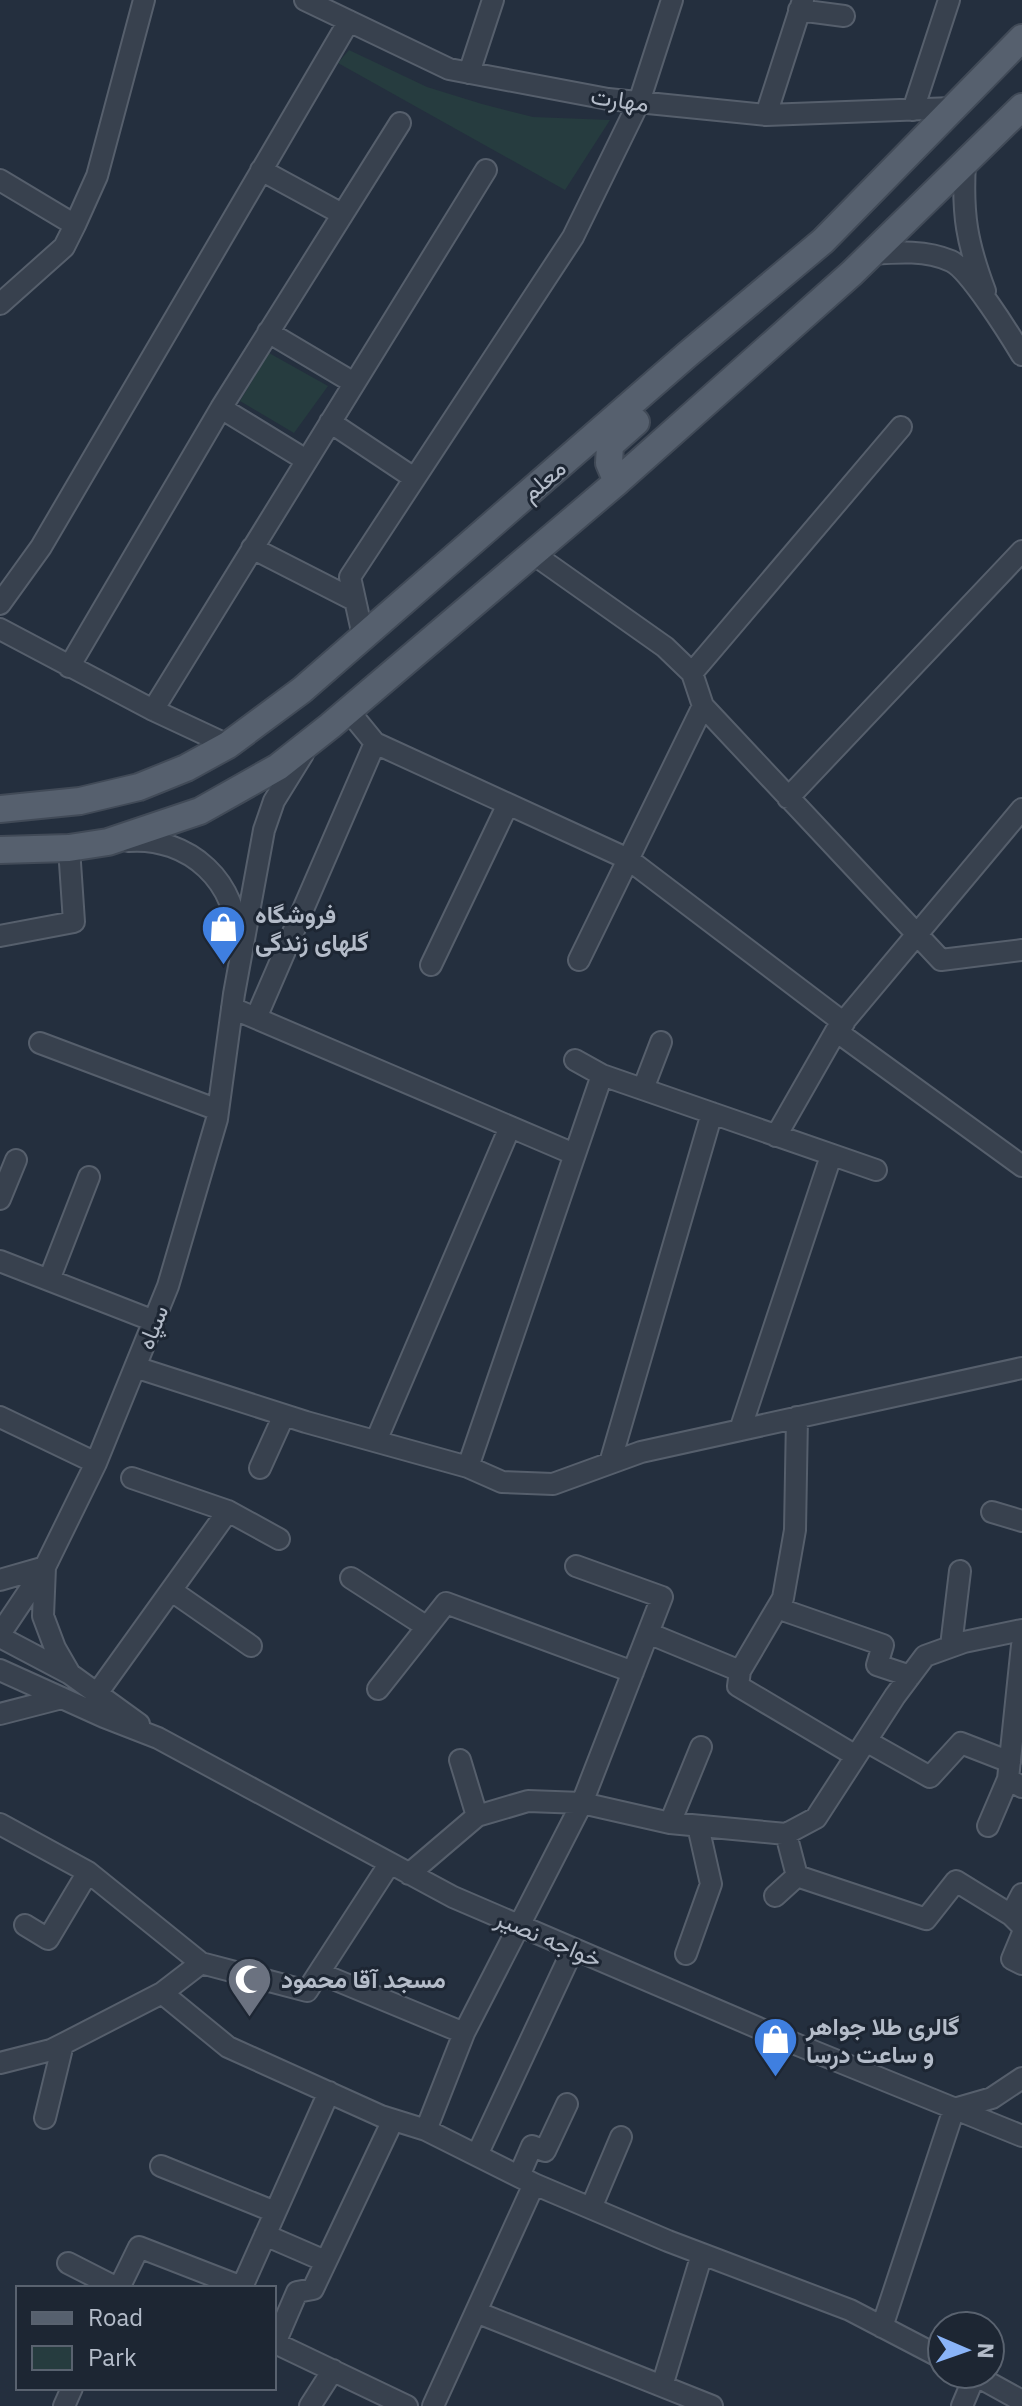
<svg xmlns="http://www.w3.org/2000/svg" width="1022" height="2406" font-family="'IBM Plex Sans',Vazirmatn,sans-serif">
<rect width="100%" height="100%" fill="#242f3e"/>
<path fill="#263c3f" d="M349,50L427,87L482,104L533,117L610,120L565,190L338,63Z
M269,353L328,386L294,433L240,401Z"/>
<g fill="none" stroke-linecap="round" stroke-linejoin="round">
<defs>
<path id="minor" d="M305,0L449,69L608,99L766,115L953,108
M799,10L844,16
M469,73L493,0
M913,110L949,0
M766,115L803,0
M965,163C962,215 967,243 985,291
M261,170L342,214
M0,180L75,225
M872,254C899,252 926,250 951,261C969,269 1010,335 1022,355
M0,304L64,247L75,225L97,176L144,0
M268,332L354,383
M221,408L306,460
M330,422L414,478
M252,548L354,600
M532,553L665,647L692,673L703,706L941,960L1022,950
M0,604L41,547L349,21
M0,629L153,710L228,745
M363,636L350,577L573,237L639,102L672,0
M69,667L221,408L400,123
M692,673L901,427
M153,710L486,170
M348,710L375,743L628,859L844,1023
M788,798L1022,551
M128,841C189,836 240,883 237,945
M0,936L74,922L69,848
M579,960L703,706
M431,965L508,804
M232,1008L574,1154
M256,1018L375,743
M836,1031L1022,1166
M40,1043L218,1110
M575,1060L602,1075L876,1170
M643,1089L661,1042
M776,1136L836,1031L1022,809
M0,1199L16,1160
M0,1261L154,1321
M49,1280L89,1177
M135,1367L306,1422L468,1467L602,1075
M0,1417L96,1463
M740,1430L831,1156
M376,1441L510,1127
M610,1463L712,1113
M468,1467L502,1482L553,1484L641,1452L1022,1368
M260,1468L284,1415
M132,1478L228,1511L279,1539
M992,1512L1022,1521
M351,1578L427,1627
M0,1580L45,1567L43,1616L55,1648L70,1674
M172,1591L251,1646
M777,1608L883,1645L877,1665L910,1676
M648,1633L740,1671L738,1686L856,1756
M0,1634L45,1567L96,1463L168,1286L217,1119L234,994L264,830L274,801L303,754
M0,1637L70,1674L139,1724
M1022,1645L1008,1779L1022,1787
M951,1646L960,1571
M0,1670L104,1717L158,1738L453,1897L798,2045L1022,2136
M740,1671L783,1598L795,1530L797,1417
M378,1689L446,1603L633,1672
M98,1692L228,1511
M0,1714L62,1698
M866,1741L930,1777L961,1743L1010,1762
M460,1760L477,1816
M670,1823L701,1747
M0,1824L88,1872L201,1963L307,1991L390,1863
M988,1826L1008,1779
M786,1834L797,1876L926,1919L956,1881L1011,1915L1022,1926
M409,1874L477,1816L528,1801L582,1803L670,1823L786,1834L816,1818L895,1696L925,1656L964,1642L1022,1630
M775,1896L797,1876
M1011,1915L1022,1894
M25,1925L48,1939L88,1872
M1022,1935L1012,1959L1022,1964
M686,1954L711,1884L698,1826
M319,1973L464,2033
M162,1993L228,2047L381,2116L426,2130L534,2184L668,2241L850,2310L942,2358
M0,2063L51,2050L63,2044L162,1993L201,1963
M954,2109L992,2098L1022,2078
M45,2118L63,2044
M393,2120L313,2289L297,2292L275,2343L407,2406
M426,2130L464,2033L582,1803L662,1597L576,1566
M477,2155L573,1949
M161,2166L275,2212
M519,2176L532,2146L545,2151L567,2104
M591,2208L621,2137
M265,2235L325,2261
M68,2263L117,2288
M119,2288L139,2247L242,2287L329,2092
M476,2312L712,2406
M882,2327L954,2109
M973,2374L1022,2401
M662,2386L702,2254
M64,2406L72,2388
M310,2406L333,2370
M433,2406L534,2184
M962,2406L975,2375"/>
<path id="major" d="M617,482L609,463L610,445L636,422
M0,809L80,801L139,787L186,768L228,745L302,690L688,354L823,241L1022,38
M0,850L69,848L108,842L200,811L278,767L330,726L617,482L852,273L1022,107"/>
</defs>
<use href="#minor" stroke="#565f6c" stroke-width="24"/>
<use href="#major" stroke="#414a57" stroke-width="30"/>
<use href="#minor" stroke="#38414e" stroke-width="20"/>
<use href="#major" stroke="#56606e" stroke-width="26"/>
</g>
<defs>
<symbol id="shop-pin" viewBox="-11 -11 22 30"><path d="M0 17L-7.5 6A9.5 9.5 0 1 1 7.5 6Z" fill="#3f7fe0" stroke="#1d2633"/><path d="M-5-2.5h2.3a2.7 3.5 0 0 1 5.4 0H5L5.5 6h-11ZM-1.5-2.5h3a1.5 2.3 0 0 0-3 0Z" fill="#fff"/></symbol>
<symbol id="mosque-pin" viewBox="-11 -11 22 30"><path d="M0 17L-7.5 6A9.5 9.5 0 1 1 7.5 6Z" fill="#6b7280" stroke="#1d2633"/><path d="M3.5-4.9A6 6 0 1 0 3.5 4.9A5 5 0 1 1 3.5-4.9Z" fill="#fff"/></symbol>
</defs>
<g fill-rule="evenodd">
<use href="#shop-pin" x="198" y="902" width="51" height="69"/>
<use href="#mosque-pin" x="224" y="1954" width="51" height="69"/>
<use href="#shop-pin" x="750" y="2014" width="51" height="69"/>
</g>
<g text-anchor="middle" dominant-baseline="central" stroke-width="6" stroke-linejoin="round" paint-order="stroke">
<g font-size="24" fill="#b4bcc9" stroke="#1d2633">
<text transform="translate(620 99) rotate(8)">مهارت</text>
<text transform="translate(543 480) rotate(-41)">معلم</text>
<text transform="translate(152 1327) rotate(-68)">سپاه</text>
<text transform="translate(549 1938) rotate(23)">خواجه نصیر</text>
</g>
<g font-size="24" font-weight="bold" fill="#b4bcc9" stroke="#1d2633" text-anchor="start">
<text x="255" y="914">فروشگاه<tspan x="255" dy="28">گلهای زندگی</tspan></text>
<text x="281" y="1979">مسجد آقا محمود</text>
<text x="806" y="2026">گالری طلا جواهر<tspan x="806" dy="28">و ساعت درسا</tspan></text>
</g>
</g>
<rect x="16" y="2286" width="260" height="104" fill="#1d2633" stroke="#59626f" stroke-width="2"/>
<rect x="32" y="2312" width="40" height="12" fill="#56606e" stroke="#59626f" stroke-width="2"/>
<text x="88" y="2326" font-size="24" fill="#b4bcc9">Road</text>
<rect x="32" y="2346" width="40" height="24" fill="#263c3f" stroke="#59626f" stroke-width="2"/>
<text x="88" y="2366" font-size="24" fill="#b4bcc9">Park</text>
<g transform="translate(966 2350) rotate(92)"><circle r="38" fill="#1d2633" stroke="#59626f" stroke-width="2"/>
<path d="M0-6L14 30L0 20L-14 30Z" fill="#8ab4f8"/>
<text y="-12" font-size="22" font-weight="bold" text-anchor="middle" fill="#b4bcc9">N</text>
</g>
</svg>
